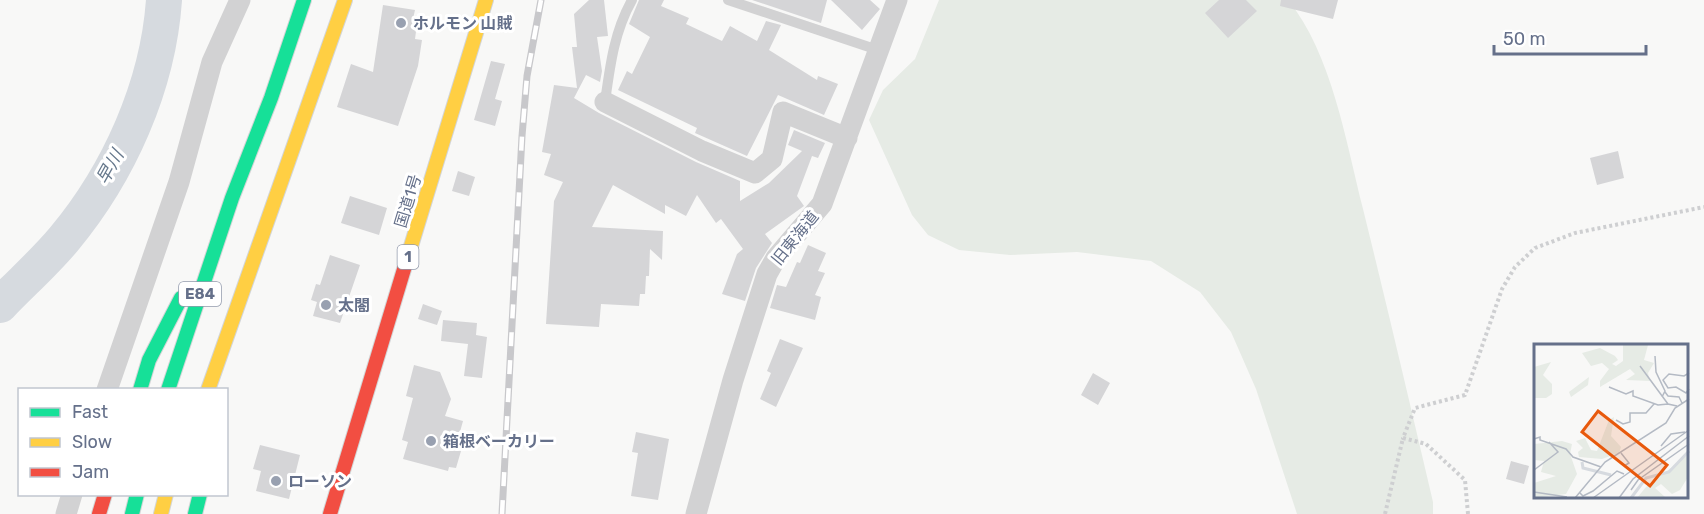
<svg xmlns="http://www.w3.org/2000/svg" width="1704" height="514" font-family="Rubik,'Noto Sans JP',sans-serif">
<rect width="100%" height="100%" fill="#f8f8f7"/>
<path fill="#e6ebe5" d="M939,0H1288C1332,54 1346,142 1363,209C1387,306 1410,404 1433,502V514H1297L1256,389L1231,332L1200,292L1151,261L1077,252L1010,255L959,250L928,235L912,215L869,120L883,90L915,59Z"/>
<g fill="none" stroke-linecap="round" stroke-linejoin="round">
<path stroke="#d6dadf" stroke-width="36" d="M0,305C21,283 45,262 64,239C119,173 158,86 164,0"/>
</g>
<path fill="#d5d5d7" d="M589,0H604L608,36L597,37L602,71L600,82L586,75L574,98L599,113L696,162L740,181V201L769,183L802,151L788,145L794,130L825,143L818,158L812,156L797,196L804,206L765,234L772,243L756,268L745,301L722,294L737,254L743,249L721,219L716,223L697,195L686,216L665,205V214L613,185L592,227L663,231L662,260L650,249L649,276H646L645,294H640L639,306L601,304L599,327L546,324L554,201L563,182L544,175L551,154L542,152L554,85L577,88L572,47H577L574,14Z
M639,0H664L661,6L689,18L686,24L722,41L730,26L757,41L766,21L781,25L769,50L817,80L818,76L838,84L824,115L778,95L747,156L695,133L697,128L618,90L627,71L632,74L650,37L629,24Z
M752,0H827L821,23Z
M831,0H870L880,9L862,30Z
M1219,0H1246L1257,11L1228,38L1205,13Z
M1281,0H1338L1333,19L1280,6Z
M383,5L415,10L412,23L417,24L415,39L422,40L418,66L398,126L337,107L351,64L373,72Z
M491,61L505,64L495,99L502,101L495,126L474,120Z
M1618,151L1624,178L1597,185L1590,158Z
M458,171L475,177L469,196L452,191Z
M350,196L387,208L379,235L341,223Z
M808,245L826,253L818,271L825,273L815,295L821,297L815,320L770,308L777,285L786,287L797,262L800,263Z
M330,255L360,265L340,323L313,316L317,302L311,300L316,284L320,285Z
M423,304L442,311L437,325L418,319Z
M443,320L477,323L476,335L487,337L482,378L464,376L468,344L441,341Z
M780,339L803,348L776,407L760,399L771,373L767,371Z
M414,365L440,372L451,399L445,416L463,421L455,450L461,451L456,468L449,467L448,471L403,459L408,442L402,440L413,398L406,396Z
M1093,373L1110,383L1098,405L1081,395Z
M636,432L669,439L658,500L631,496L638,453L632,452Z
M260,445L300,455L289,499L256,491L261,471L253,469Z
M1511,461L1529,466L1524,484L1506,479Z"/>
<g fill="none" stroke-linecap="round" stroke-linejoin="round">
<defs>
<path id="fast" d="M140,390L149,360L181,298
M168,390L232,198L271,98L304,0
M132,514L137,494
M195,514L200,494"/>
<path id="slow" d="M408,256L486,0
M208,390L345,0
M161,514L166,494"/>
<path id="jam" d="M99,514L105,494
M330,514L408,256"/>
</defs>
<use href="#fast" stroke="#d3d5d6" stroke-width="16"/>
<use href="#slow" stroke="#d3d5d6" stroke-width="16"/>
<use href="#jam" stroke="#d3d5d6" stroke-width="16"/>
<path stroke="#cecfd1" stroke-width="4" stroke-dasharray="3 3" stroke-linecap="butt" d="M1385,514L1403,438
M1468,514L1465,480L1426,444L1403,438L1415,408L1465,395L1502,289L1515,267L1535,248L1575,233L1704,207"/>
<path stroke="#d2d2d3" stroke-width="10" d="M728,0L878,50
M605,102C610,66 614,32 632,0"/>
<path stroke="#d2d2d3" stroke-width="21" d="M605,102L702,151L755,173L772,159L783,112L847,138
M107,390L179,182L212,62L240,0
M66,514L72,494
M696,514L733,380L767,274L776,258L822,204L897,0"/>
<use href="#fast" stroke="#16e098" stroke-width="14"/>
<use href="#slow" stroke="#ffcf43" stroke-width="14"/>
<use href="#jam" stroke="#f24e42" stroke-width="14"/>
<defs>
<path id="rail" d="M502,514L522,136L527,76L541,0"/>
</defs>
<use href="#rail" stroke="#c8c8cb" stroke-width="7"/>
<use href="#rail" stroke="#fff" stroke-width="4.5" stroke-dasharray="14" stroke-linecap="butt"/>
</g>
<g fill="#98a0b0" stroke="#fff" stroke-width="2">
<circle cx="401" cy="23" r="6"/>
<circle cx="326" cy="305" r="6"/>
<circle cx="431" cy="441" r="6"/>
<circle cx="276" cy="481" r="6"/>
</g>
<g text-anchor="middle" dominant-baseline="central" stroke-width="6" stroke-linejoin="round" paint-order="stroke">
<g fill="#fff" stroke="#939bad" stroke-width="1.5">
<rect x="397.5" y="245" width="21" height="24" rx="4.5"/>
<rect x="179" y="282" width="42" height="24" rx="4.5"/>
</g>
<g font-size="15" font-weight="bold" fill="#65708a">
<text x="408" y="257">1</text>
<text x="200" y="294">E84</text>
</g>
<g font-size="16" font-weight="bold" fill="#65708a" stroke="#fff" text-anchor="start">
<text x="413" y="23">ホルモン 山賊</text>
<text x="338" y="305">太閤</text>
<text x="443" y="441">箱根ベーカリー</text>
<text x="288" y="481">ローソン</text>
</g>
<g font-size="16" fill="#65708a" stroke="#fff">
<text transform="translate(408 201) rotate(-73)">国道1号</text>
<text transform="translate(795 238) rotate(-51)">旧東海道</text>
</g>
<g font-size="18" font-style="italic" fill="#66788c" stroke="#fff">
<text transform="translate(110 167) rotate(-61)">早川</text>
</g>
</g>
<g transform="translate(1534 344)">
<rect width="154" height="154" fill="#f8f8f7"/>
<path d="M89,0L114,1L110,16L120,19L114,29L116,37L92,36L101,30L96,25L66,43V37L75,25L68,19L57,22L48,9L66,4L81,12L84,16L78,20L82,22L89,17ZM17,18L9,31L18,40V50L12,54H0V23ZM55,33L54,41L37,53L35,48ZM80,73L77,92L87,103L85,109L68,115L45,113L44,108L49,104L42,97L51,94L57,106L63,107L75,76ZM28,97L38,100L36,110L43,130L32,150L0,154V139L22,132L7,128L10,117L0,116V100ZM154,111V133L146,146L138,150L127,140L121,144L131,153L140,154H103L112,143Z" fill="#e6ebe5"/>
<path fill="none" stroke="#d6dadf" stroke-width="3" d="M48,118L49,124L77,131M97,154L112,134L135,128L155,107"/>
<path fill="none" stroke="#b4bac4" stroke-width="1.5" d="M121,12L122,28L131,47L128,53M106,22L134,60L143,62M155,29L150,32L135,30L129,36L134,44L142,43L152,49L155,45M75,43L92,50L99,47V52L124,61L134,60M131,48L134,52L145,53L148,59M82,76L89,80L96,78V69H112L120,60M0,95L6,93V96L32,105L39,113L67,123M127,102L137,90L151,88M87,109L95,119L90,122M0,126L24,108L15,98M97,146L104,136L155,100M0,148L33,153M46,149L49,152L59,147L83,127L90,130M41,154L71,118L132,79L141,64L155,55M59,154L155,86M85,154L99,135L155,92"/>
<path fill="#e8590c" fill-opacity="0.15" stroke="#e8590c" stroke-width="3" d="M64,67L133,121L116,142L48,88Z"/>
<rect width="154" height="154" fill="none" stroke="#65708a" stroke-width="3"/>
</g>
<rect x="18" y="388" width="210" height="108" fill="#ffffff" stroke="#c1c6d0" stroke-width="1.5"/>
<rect x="30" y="408" width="30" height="9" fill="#16e098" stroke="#c1c6d0" stroke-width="1.5"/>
<text x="72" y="418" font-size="18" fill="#65708a">Fast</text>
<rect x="30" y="438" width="30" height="9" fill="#ffcf43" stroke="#c1c6d0" stroke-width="1.5"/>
<text x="72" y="448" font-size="18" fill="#65708a">Slow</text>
<rect x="30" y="468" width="30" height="9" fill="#f24e42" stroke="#c1c6d0" stroke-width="1.5"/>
<text x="72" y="478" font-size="18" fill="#65708a">Jam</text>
<path d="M1494 45v9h152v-9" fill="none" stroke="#65708a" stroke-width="3"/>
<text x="1503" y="45" font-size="18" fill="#65708a" stroke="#ffffff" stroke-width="4.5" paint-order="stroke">50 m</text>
</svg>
